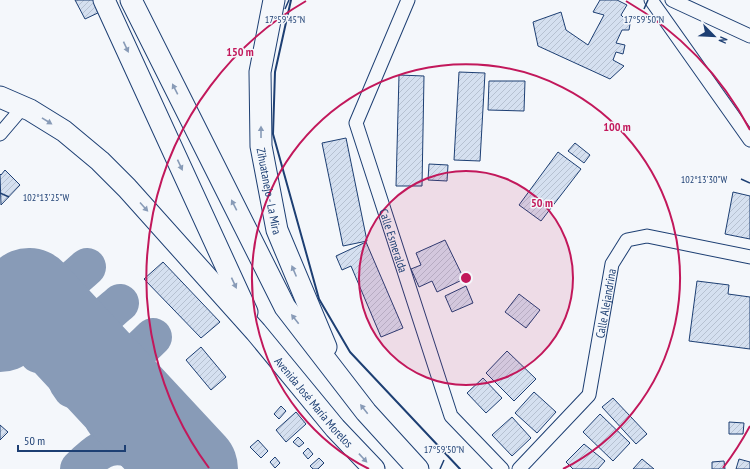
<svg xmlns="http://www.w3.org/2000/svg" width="750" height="469" font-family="'PT Sans Narrow',sans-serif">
<defs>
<pattern id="building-hatch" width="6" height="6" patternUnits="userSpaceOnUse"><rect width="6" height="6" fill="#d5e0f0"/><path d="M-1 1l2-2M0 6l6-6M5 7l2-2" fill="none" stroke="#b6c1d1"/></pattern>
</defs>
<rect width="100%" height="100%" fill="#f4f7fb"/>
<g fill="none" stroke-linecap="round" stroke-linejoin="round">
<path stroke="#889bb7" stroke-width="38" d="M38,354C33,346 29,333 32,324C38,307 73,280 87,267
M72,389C67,383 63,375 64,366C67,345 104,317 120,303
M109,428C87,400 102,385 123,365C133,356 143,347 153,337
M79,469C94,454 108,440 131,449"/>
<path stroke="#889bb7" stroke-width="96" d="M0,324L29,296L190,469"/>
</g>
<path fill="url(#building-hatch)" stroke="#1d3f73" d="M75,0H97L102,11L85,19Z
M600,0H617L627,5L621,15L630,24L629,30H622L616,43L625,45L623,54L616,52L613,60L624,66L610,79L538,46L533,22L561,12L566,30L588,45L604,15L593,12Z
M459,72L485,73L480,161L454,160Z
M399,75L424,76L422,186H396Z
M489,81H525L524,111L488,110Z
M346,138L367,241L343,246L322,143Z
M575,143L590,155L584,163L568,151Z
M558,152L581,169L541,221L519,205Z
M429,164L448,165L447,181L428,180Z
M5,170L20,185L1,205L0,174L1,175Z
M733,192L750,196V239L725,234Z
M445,240L464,279L437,292L432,281L419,287L411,269L421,265L416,253Z
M366,242L403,328L381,337L351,266L342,270L336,256Z
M163,262L220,322L201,338L144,279Z
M697,281L729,285L728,294L750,297V349L689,341Z
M466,286L473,303L452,312L445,296Z
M519,294L540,310L526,328L505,312Z
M201,347L226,377L211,390L186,360Z
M507,351L536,379L514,401L486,373Z
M483,378L502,398L486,413L467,393Z
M534,392L556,412L537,433L515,413Z
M613,398L647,434L636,444L602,407Z
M281,406L286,411L279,419L274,414Z
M296,412L306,424L286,442L276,430Z
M600,414L630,443L613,461L583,432Z
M512,417L531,438L512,456L492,435Z
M729,422L744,423L743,434H729Z
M0,425L8,432L0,440Z
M298,437L304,443L299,447L293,442Z
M258,440L268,451L261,458L250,447Z
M584,444L605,461L598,469H573L566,462Z
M308,448L313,454L308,459L303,453Z
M275,457L280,463L275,468L270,462Z
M319,458L324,463L318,469H313L310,466Z
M642,459L654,469H633Z
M739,459L750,462V469H736Z
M724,461L725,469H712V462Z"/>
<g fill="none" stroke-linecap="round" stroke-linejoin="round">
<defs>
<g id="minor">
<path id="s1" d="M408,0L356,123L451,416L502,469"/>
<path d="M651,0L750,140"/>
<path d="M672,0L750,36"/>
<path d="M0,134L23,107"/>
<path id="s2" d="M519,469L589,395L612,264L627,240L647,236L750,257"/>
</g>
<g id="trunk">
<path d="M104,0L247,312"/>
<path d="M131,0L285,307L366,412L418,469"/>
<path id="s3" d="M274,0L260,72L261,146L277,230L326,347"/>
<path id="s4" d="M0,97L30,110L64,131L100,161L127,188L256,332L335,428L374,469"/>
</g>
</defs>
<use href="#minor" stroke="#1d3f73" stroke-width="15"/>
<use href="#trunk" stroke="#1d3f73" stroke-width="23"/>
<use href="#minor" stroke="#f4f7fb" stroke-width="13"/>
<use href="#trunk" stroke="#f4f7fb" stroke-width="21"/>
<path stroke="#1d3f73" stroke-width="2" d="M291,0L275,72L273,134L319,299L350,352L460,469"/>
</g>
<defs><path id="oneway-solid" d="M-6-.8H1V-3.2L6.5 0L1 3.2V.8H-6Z"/></defs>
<g fill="#889bb7">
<use href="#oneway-solid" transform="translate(126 47) rotate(65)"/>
<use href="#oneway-solid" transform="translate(175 89) rotate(-117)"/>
<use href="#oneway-solid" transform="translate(47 121) rotate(32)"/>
<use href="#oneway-solid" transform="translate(261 132) rotate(-90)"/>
<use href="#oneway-solid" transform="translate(180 165) rotate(65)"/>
<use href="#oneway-solid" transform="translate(234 205) rotate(-117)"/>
<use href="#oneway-solid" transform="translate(144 207) rotate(48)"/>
<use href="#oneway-solid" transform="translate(294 271) rotate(-113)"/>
<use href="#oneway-solid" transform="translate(234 283) rotate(65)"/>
<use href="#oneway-solid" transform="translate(295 319) rotate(-128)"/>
<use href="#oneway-solid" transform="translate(364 409) rotate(-128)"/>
<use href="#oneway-solid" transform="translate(363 458) rotate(47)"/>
</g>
<path fill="none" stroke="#1d3f73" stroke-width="1.5" d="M285,9L289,0M644,9L648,0M741,179L750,183M0,193L9,197M440,469L444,460"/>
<circle cx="466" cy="278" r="107" fill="#c2185b" fill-opacity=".12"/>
<g fill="none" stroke="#c2185b" stroke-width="2">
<circle cx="466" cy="278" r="107"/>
<path d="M369 469A214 214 0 1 1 563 469"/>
<path d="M750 426A320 320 0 0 1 723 468M209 468A320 320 0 0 1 306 1M626 1A320 320 0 0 1 750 130"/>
</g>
<g text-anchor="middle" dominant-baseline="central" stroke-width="3" stroke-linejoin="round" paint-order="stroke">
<g font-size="12" fill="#1d3f73" stroke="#f4f7fb">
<text stroke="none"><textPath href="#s3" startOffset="193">Zihuatanejo - La Mira</textPath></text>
<text stroke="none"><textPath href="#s1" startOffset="257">Calle Esmeralda</textPath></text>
<text stroke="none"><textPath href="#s2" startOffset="195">Calle Alejandrina</textPath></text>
<text stroke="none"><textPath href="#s4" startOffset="442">Avenida José María Morelos</textPath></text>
</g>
</g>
<g font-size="10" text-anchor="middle" fill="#1d3f73" stroke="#f4f7fb" stroke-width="3" stroke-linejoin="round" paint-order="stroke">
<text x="285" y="23">17°59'45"N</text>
<text x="644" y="23">17°59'50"N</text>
<text x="704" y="183">102°13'30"W</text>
<text x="46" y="201">102°13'25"W</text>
<text x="444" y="453">17°59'50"N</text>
</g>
<circle cx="466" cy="278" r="6" fill="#c2185b" stroke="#f4f7fb" stroke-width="2"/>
<g font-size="12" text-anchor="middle" font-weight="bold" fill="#c2185b" stroke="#f4f7fb" stroke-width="3" stroke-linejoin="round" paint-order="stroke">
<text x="240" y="56">150 m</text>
<text x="617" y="131">100 m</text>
<text x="542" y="207">50 m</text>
</g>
<g transform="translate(714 36) rotate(114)" stroke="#f4f7fb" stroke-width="3" paint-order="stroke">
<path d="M0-3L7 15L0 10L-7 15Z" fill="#1d3f73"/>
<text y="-6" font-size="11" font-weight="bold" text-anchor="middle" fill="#1d3f73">N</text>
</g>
<path d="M18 445v6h107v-6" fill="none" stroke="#1d3f73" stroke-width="2"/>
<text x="24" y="445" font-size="12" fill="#1d3f73" stroke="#f4f7fb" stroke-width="3" paint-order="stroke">50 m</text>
</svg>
